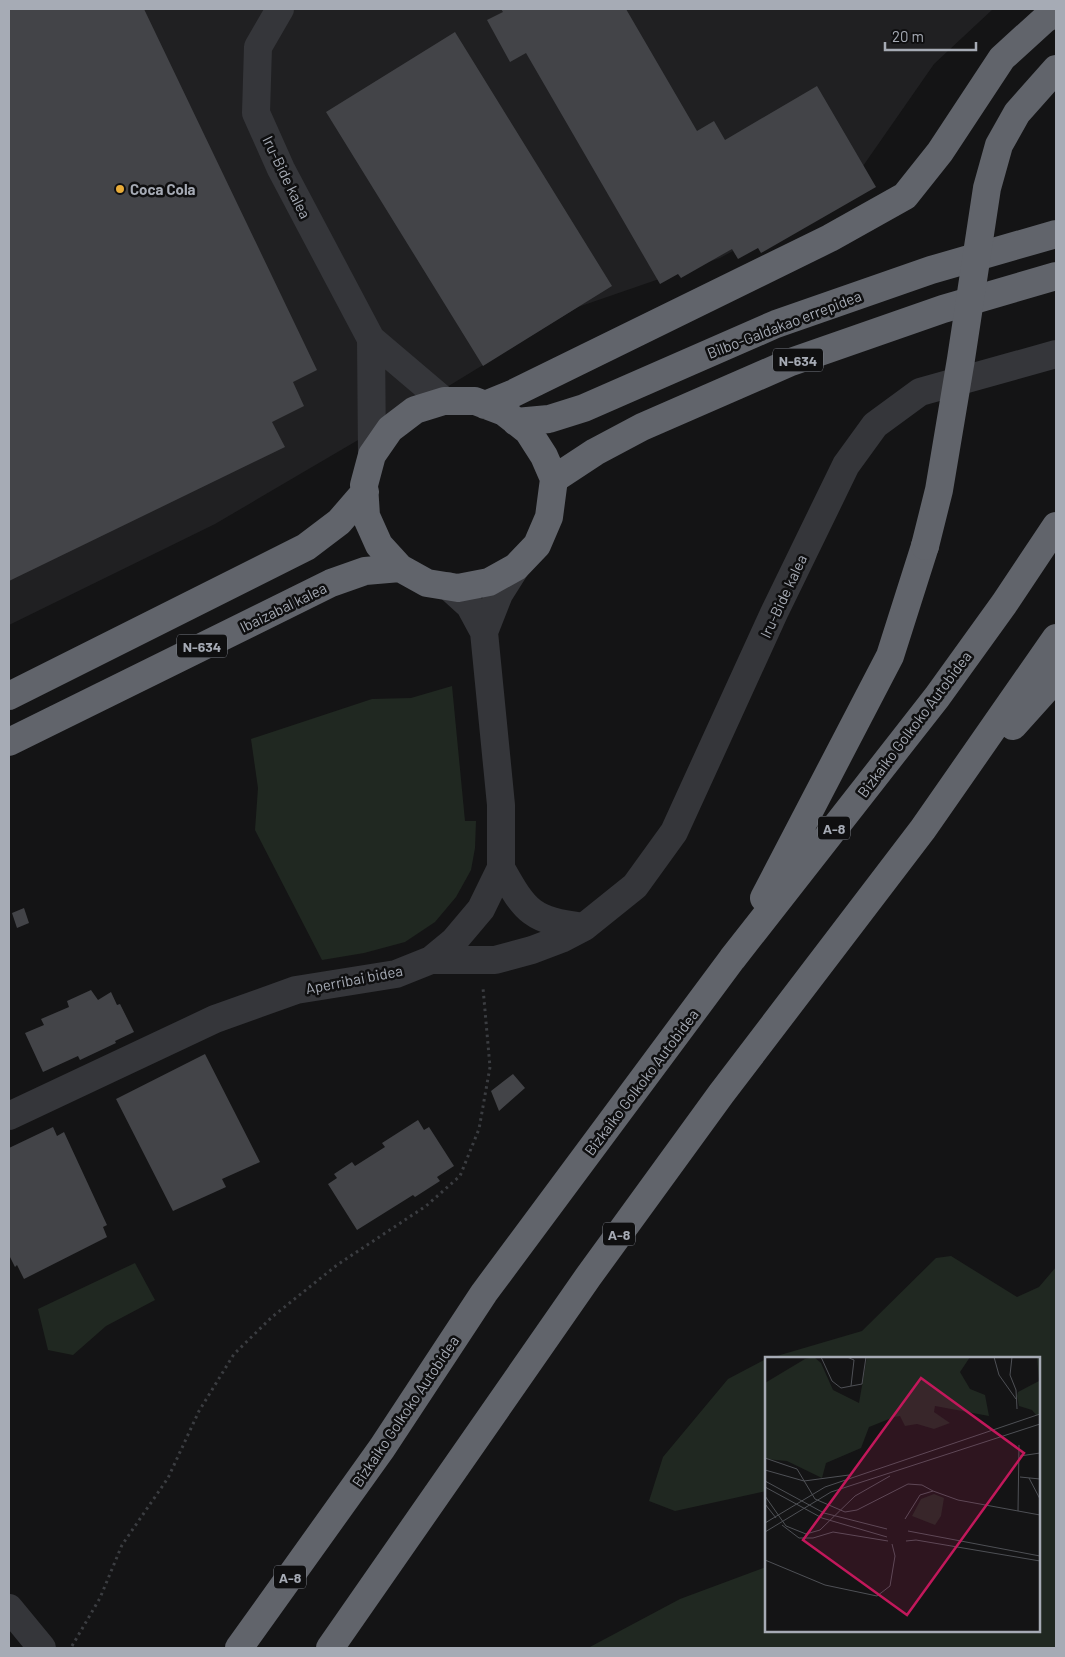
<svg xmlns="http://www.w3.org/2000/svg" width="1065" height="1657" font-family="Barlow,sans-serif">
<rect width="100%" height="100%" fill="#141415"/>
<path fill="#202022" d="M9,9H993L934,64L847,189L720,258L578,307L411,409L215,524L9,625Z"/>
<path fill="#202821" d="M452,686L465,821H476L475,848L471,870L456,897L435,922L405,942L364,953L322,960L255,830L258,788L251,739L372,699L411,698Z
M951,1256L1017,1297L1039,1287L1056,1267V1648H588L680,1599L766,1567V1631H1039V1358H770L862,1331L936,1258Z
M135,1263L155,1300L106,1326L73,1355L48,1350L38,1309Z
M766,1359V1491L675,1511L649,1501L663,1457L728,1379Z"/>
<path fill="#434448" d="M9,9H144L317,370L293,382L304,406L272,422L285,447L9,581Z
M501,9H626L697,131L714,121L725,140L817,86L876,187L761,253L758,248L738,259L732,249L681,278L678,274L660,284L526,53L510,62L487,20L503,12Z
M455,32L612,286L483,366L326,112Z
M24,908L29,923L17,928L12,913Z
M91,990L98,1000L111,992L117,1005L120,1004L134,1032L115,1041L116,1043L80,1060L78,1056L43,1072L25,1033L44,1025L41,1019L69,1007L67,1001Z
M205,1054L260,1162L222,1179L226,1187L173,1211L116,1099Z
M513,1074L525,1088L499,1111L491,1091Z
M418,1120L424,1130L429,1127L454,1166L437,1177L440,1181L415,1197L413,1195L357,1230L328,1184L337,1178L334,1174L352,1162L355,1166L385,1147L382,1143Z
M53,1127L57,1136L64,1132L107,1225L103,1227L107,1237L24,1279L17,1265L15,1267L9,1255V1148Z"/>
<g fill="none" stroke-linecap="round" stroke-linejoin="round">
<path stroke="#3b3d41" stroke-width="3" stroke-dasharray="2.5 4" stroke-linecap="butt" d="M72,1646L100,1598L122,1545L168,1478L199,1411L234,1354L272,1317L337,1265L426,1206L460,1176L479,1129L490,1067L483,988"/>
<path stroke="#35363a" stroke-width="28" d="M280,9L258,47L256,113L281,169L371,339L444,401
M371,339L372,455
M484,632L499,594L516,567
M501,868C526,913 532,920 584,927
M431,960H495L532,950L561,939L584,927L635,886L674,832L774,613L846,465L875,425L920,392L1056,354
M9,1116L215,1019L296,990L396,974L431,960L454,941L481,909L501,868V805L484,632L470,606L448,586
M9,1608L42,1648"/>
<path stroke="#61646b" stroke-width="28" d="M444,401H475L504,412L528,431L544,456L554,479L549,517L537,545L516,567L489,582L458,588L427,583L400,568L379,545L366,516L364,485L372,455L390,429L415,410Z
M485,405L512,394L830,238L905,196L940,152L1002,58L1045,19L1056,13
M516,422L549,419L584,408L776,324L931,270L1056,234
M554,479L595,452L642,427L791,362L943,309L1056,276
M9,696L306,547L339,522L365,492
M1013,726L1056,678
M9,742L331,583L365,571L400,568
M764,898L890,656L925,546
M239,1648L382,1448L484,1293L732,959L937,697L1004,604L1056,526
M330,1648L588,1277L721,1094L923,829L1056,638"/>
<path stroke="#61646b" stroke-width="28" d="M925,546L939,490L961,359L987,188L999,145L1017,113L1056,69"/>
</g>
<circle fill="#e9ac38" stroke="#0f0f10" stroke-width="2" cx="120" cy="189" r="5"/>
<g text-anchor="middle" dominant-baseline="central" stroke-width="5" stroke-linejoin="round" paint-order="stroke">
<g fill="#0f0f10" stroke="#797c84" stroke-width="1">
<rect x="773" y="348.5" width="50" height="23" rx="4"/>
<rect x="177" y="634.5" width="50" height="23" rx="4"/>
<rect x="818" y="816.5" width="32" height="23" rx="4"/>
<rect x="603" y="1222.5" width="32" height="23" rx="4"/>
<rect x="274" y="1565.5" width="32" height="23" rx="4"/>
</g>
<g font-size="14" font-weight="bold" fill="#a6abb5">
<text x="798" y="360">N-634</text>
<text x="202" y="646">N-634</text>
<text x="834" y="828">A-8</text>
<text x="619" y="1234">A-8</text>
<text x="290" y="1577">A-8</text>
</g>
<g font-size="15" fill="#a6abb5" stroke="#0f0f10">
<text transform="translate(287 177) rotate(64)">Iru-Bide kalea</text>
<text transform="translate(784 324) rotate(-21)">Bilbo-Galdakao errepidea</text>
<text transform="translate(783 596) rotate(-65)">Iru-Bide kalea</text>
<text transform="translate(283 607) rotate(-26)">Ibaizabal kalea</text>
<text transform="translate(914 724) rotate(-53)">Bizkaiko Golkoko Autobidea</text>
<text transform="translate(354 979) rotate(-11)">Aperribai bidea</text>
<text transform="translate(641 1082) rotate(-53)">Bizkaiko Golkoko Autobidea</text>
<text transform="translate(405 1411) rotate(-56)">Bizkaiko Golkoko Autobidea</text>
</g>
<g font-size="15" font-weight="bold" fill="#a6abb5" stroke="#0f0f10" text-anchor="start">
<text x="130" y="189">Coca Cola</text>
</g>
</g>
<g transform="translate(765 1357)">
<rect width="275" height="275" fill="#141415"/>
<path d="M49,0L56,6L68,33L94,46L102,0H205L195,15L205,32L220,38L224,59L170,49L169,55L185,66L169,72L152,67L140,69L135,59L129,60L104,70L96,91L61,106L57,121L22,104L0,102V26L40,2ZM272,0H275V57L271,58L267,53L254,49L252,39L253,35L274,24ZM169,137L179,141L176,159L170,168L147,159L156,142Z" fill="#202821"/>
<path fill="none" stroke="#4e5055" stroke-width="1" d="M56,0L67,24L76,31L97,27L101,0M82,0L89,3L86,29M229,0L234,18L251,42M247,0L245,18L251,33L252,52M255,99L275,96M0,101L32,112L50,142L80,155L92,153L143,127L157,128L168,134M0,113L39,124L84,118M255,120L275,122M264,121L275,142M0,124L59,156L122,172M0,130L57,161L122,180M0,139L21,169L41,177L55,173L90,139L125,119M0,147L11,161M253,154L254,88M140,162L155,138L168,134L193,143L275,158M0,166L60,130L275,57M17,168L34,181H48L68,175L123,184M143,174L275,199M0,175L66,135L275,67M141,184L151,183L275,204M0,203L60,228L112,239L125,229L130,199L127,187"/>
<path fill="#c2185b" fill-opacity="0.15" stroke="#c2185b" stroke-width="2.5" d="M156,21L259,96L142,258L38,183Z"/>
<rect width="275" height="275" fill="none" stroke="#a6abb5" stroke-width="2.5"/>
</g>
<rect width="1065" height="1657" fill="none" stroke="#a6abb5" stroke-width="20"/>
<path d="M885 42v8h91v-8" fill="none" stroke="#a6abb5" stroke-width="2.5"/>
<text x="892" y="42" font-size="15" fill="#a6abb5" stroke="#0f0f10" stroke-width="4" paint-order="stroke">20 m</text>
</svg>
